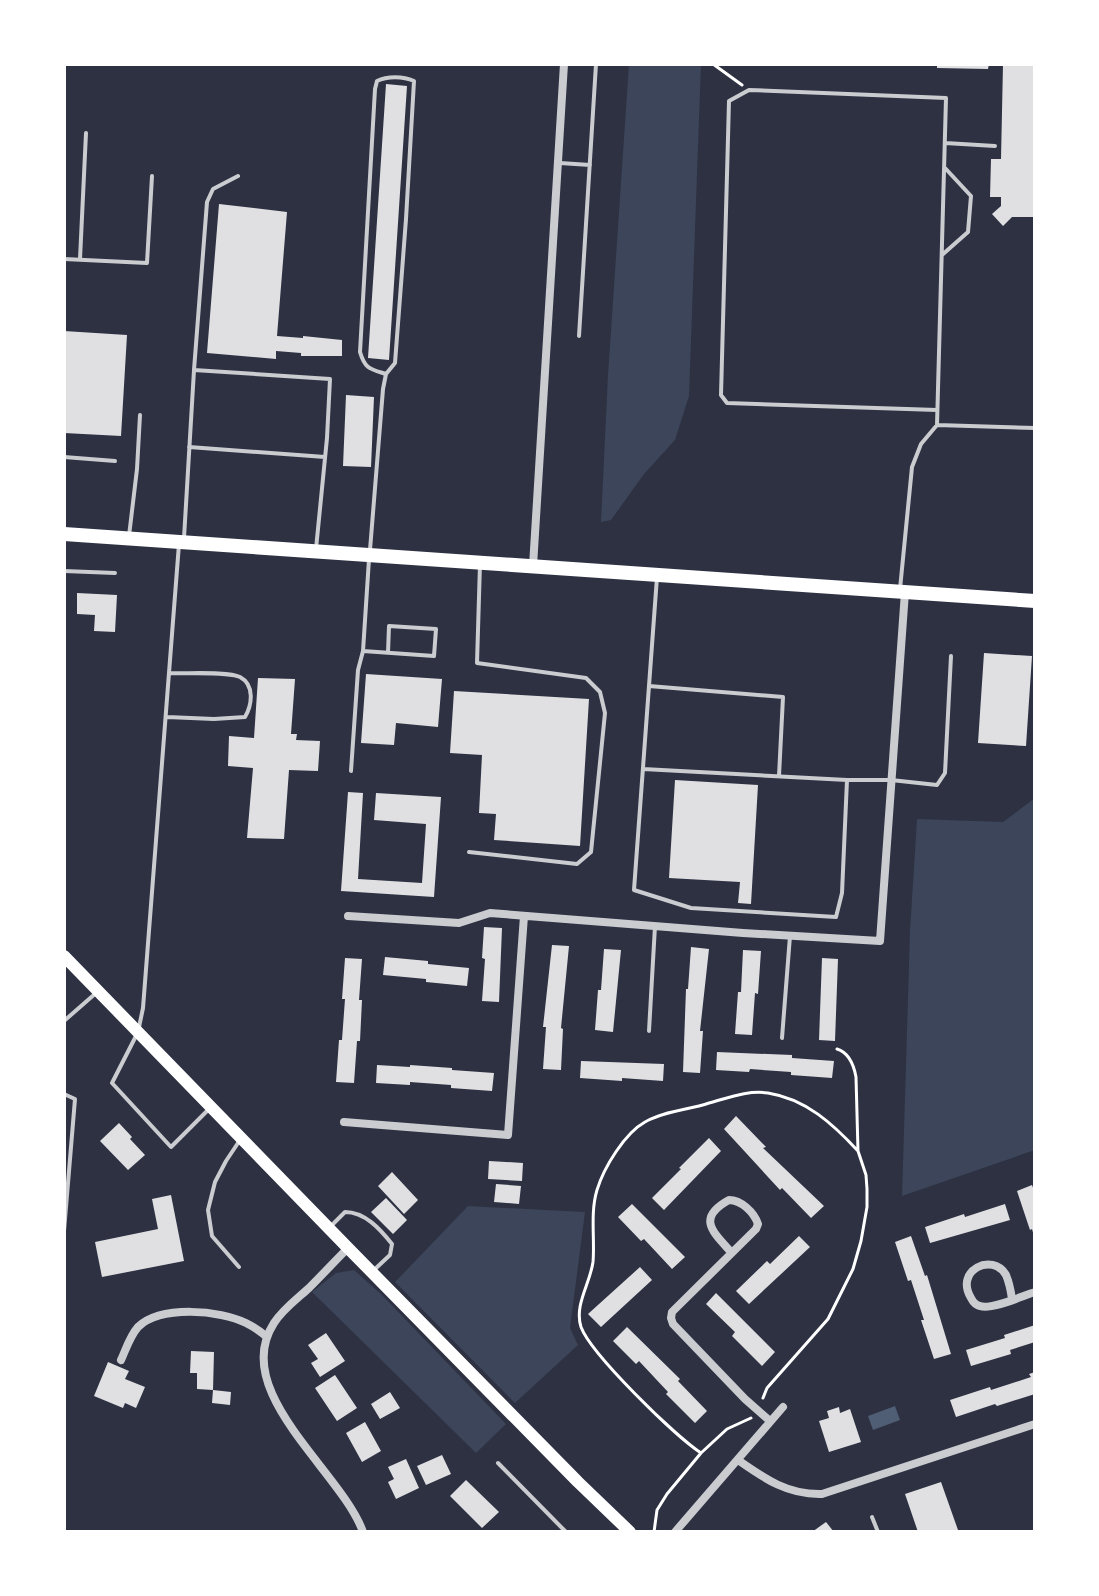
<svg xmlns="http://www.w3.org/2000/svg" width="1099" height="1596" font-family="Barlow,sans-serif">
<rect width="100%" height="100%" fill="#2d3142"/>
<path fill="#3c4559" d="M629,64H701L689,396L675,440L644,474L611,520L601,522L608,375Z
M1035,798V1150L902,1196L910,931L917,819L1003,822Z
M468,1206L585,1212L570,1328L578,1345L515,1403L395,1282Z
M354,1270L382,1295L506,1424L476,1453L312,1292L336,1273Z"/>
<path fill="#4f5d75" d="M895,1406L900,1420L873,1430L868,1416Z"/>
<path fill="#e0e0e3" d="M937,64H989L988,69L937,68Z
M1003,64H1035V217H1012L1003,226L992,214L1001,206V197H990L991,159H1001Z
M386,84L407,86L389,360L368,358Z
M219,204L287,212L277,336L303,338V336L342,340V356H301V353L276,351V359L207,353Z
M64,331L127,335L121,436L64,433Z
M346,395L374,397L371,467L343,466Z
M77,593L117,595L115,632L94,631L95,615L77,614Z
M984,653L1032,656L1026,746L978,743Z
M366,674L442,679L438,727L396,723L394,745L361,743Z
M258,678L295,679L291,734H297L296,740L320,741L318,771L289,770L284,839L247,838L253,768L228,766L229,736L254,738Z
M454,691L589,699L580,846L494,840L496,814L479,813L482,755L450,753Z
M675,780L758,785L751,904L738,903L740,882L669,878Z
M348,792L363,793L358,879L422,883L426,824L374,820L376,793L441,797L434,897L341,891Z
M484,927L502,928L499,1002L482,1001L485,959L482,958Z
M552,945L569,946L561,1028L563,1029L561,1070L543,1069L546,1027H543Z
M691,947L709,949L700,1031H703L700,1073L683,1072L686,989H688Z
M604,949L621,950L613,1032L595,1030L598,990H601Z
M743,950L761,951L758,994L755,993L752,1035L735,1034L738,992H741Z
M385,957L428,961V964L469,968L467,986L426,982V979L383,975Z
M345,958L362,959L359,1000H362L360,1041H357L354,1083L336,1082L339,1040H342L345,999H342Z
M822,958L838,959L835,1041L819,1040Z
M717,1052L792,1055V1058L834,1061L832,1078L791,1075V1072L750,1069L749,1072L716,1070Z
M581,1061L664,1064L663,1081L622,1078V1081L580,1078Z
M377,1065L410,1067V1065L452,1068V1070L494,1073L492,1091L451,1088V1085L410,1082V1085L376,1083Z
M736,1116L766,1147L763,1148L824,1206L811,1218L782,1188L780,1190L724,1129Z
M119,1123L132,1137L130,1139L145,1155L128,1170L100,1141Z
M709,1138L721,1151L664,1210L652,1198L681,1169L679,1168Z
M489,1161L523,1163L522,1181L488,1179Z
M392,1172L418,1200L404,1214L378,1186Z
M496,1184L521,1186L519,1204L494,1202Z
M1032,1185L1035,1193L1034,1236L1032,1229L1030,1230L1017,1191Z
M171,1195L184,1261L102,1277L95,1242L158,1229L152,1199Z
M386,1198L407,1220L393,1234L371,1212Z
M632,1204L685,1257L672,1269L644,1239L641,1241L618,1217Z
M1005,1204L1010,1220L930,1243L925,1227L964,1214L965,1217Z
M799,1236L810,1247L749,1304L736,1291L767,1261L770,1264Z
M911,1236L925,1276L927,1275L951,1354L934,1359L921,1320H924L911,1280L908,1281L895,1242Z
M640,1267L652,1280L601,1327L588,1314Z
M716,1293L775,1352L762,1366L732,1336L735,1332L706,1304Z
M1035,1325V1342L1010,1350L1011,1354L971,1366L966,1350L1005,1338L1004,1335Z
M627,1327L680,1379L678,1381L707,1411L695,1423L666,1394L668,1392L639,1361L636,1364L613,1341Z
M326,1333L345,1361L320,1377L311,1363L318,1359L308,1345Z
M191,1351L214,1352L213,1390L197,1389V1373H190Z
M108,1362L129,1371L125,1379L145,1387L136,1408L125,1403L123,1408L94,1396Z
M1035,1372V1394L997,1406L995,1404L956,1417L950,1400L990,1387L991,1390L1031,1377L1029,1374Z
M335,1375L357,1408L337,1421L315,1388Z
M213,1390L231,1392L230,1405L212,1403Z
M390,1392L400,1408L380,1419L371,1404Z
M839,1407L840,1413L850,1409L861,1442L829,1452L819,1421L829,1418L827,1411Z
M365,1422L381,1451L362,1462L346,1433Z
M442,1455L451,1474L426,1485L417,1466Z
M406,1459L419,1488L396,1499L388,1482L394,1479L388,1467Z
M466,1480L499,1512L482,1528L450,1496Z
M941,1482L958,1530L953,1532H918L905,1494Z
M826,1522L834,1532H812Z"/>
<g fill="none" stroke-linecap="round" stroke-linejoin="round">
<path stroke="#fff" stroke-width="3" d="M713,64L742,85
M763,1398L767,1388L828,1319L853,1269L861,1241L867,1207V1189L866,1175L858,1151L856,1077C854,1066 850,1053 837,1049
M701,1453C675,1436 591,1354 581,1327C574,1305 590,1284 593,1262C595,1239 590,1213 597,1190C604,1167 625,1133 645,1122C664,1111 689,1110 709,1103C728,1098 748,1090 768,1093C806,1099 833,1124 858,1151
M654,1532L657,1510L667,1494L701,1453L727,1429L751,1418"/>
<path stroke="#caccd0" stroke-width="4" d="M945,143L995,146
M560,163L590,165
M942,255L968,232L971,196L945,168
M64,259L147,263L152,176
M80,259L86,133
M579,336L596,64
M194,370L207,202L213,189L238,176
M937,425L1035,428
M189,447L325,457
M64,457L115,461
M129,536L137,469L140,415
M184,538L194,370L330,379L327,438L316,549
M179,544L143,1008L138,1032L112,1083L171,1147L208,1110
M370,550L383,389L386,374L395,363L406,219L414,81C403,76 387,76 377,81L375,89L360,352C365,369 370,369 386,374
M64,571L115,573
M657,577L634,890L691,908L836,917L842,893L847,780H891L937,785L945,773L951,656
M900,589L912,467L921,444L937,425L946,98L749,90L729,101L721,395L727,403L937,410
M363,651L434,656L436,629L389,626L388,653
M649,686L783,697L779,776
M167,717L214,719L245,717C252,705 255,685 240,677C228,671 185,674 169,673
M643,769L847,780
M351,771L358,670L363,651L369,559
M469,852L577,864L591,852L605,713L600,692L586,678L477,663L480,564
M64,1021L96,993
M649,1031L655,926
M782,1038L790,936
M64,1094L75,1099L64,1231
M331,1226L345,1212C365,1212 380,1229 392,1244L390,1255L375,1269
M239,1267L212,1236L208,1210L215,1182L226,1161L240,1140
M498,1463L566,1532
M872,1517L878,1532"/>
<path stroke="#caccd0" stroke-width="8" d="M533,566L564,64
M348,916L459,923L490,913L743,933L880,941L905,592
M344,1122L508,1135L524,916
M348,1248C335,1261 322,1275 309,1288C297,1299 283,1309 274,1323C229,1392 342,1472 363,1532
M731,1252C713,1232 696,1218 729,1200C741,1200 754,1212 758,1224L756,1229L672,1312L671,1318L673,1324L745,1399L770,1421
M1012,1299C1011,1292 1009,1282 1006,1275C993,1252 954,1270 971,1298C973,1302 975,1305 980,1306C992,1310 1022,1296 1035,1292
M121,1360C126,1349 130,1336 138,1327C161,1305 220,1310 246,1323C254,1327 261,1332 267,1337
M738,1460C765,1479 788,1495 822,1494L1035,1424
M675,1532L783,1407"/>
<path stroke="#fff" stroke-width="12" d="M64,956L348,1248L578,1482L630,1532"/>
<path stroke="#fff" stroke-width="14" d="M64,534L1035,601"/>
</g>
<rect width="1099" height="1596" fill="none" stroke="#ffffff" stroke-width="132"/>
</svg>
